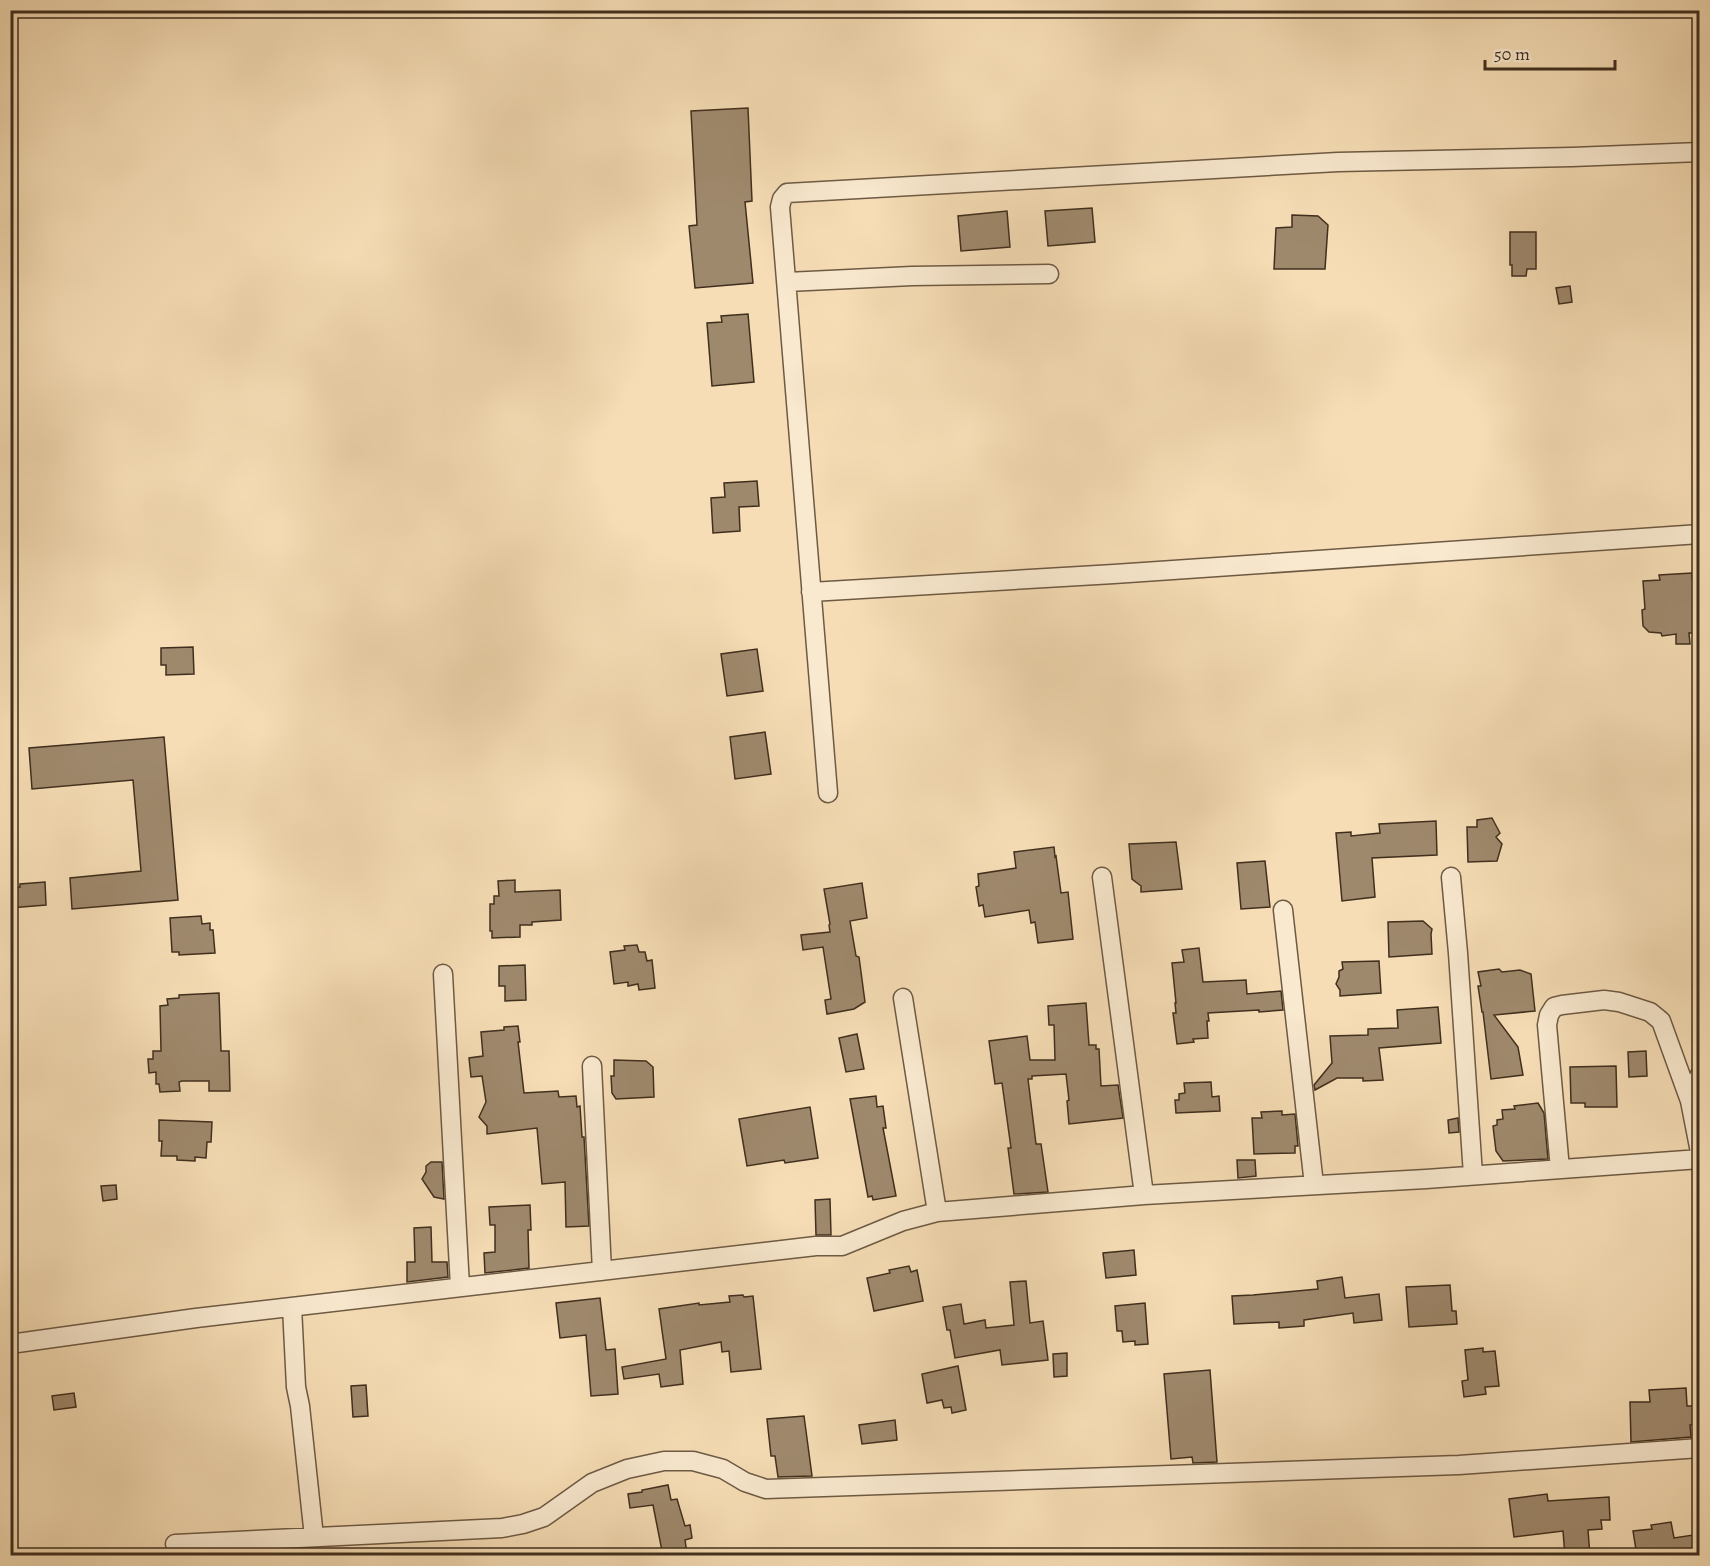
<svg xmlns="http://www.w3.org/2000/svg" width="1710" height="1566" font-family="Alegreya,serif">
<rect width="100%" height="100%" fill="#f6ddb5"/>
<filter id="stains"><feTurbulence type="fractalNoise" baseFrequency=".00333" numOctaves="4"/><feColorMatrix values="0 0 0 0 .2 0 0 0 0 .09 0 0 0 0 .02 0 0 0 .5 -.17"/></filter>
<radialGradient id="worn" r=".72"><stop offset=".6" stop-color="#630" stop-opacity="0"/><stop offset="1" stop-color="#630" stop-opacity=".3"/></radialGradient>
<path fill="#9f896d" stroke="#402f1e" stroke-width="1.5" d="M748,108L752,201L745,202L753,283L695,288L689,226L697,225L691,111Z
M1092,208L1095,242L1048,246L1045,211Z
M1007,211L1010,247L961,251L958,216Z
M1292,215L1318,216L1328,225L1325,269H1274L1276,228L1292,227Z
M1510,232H1536V269H1527L1526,276H1512V265H1510Z
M1570,286L1572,302L1559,304L1556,288Z
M748,314L754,382L712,386L707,323L722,322L721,316Z
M757,481L759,506L739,507L740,531L713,533L711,498L725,497L724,483Z
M1692,573V579L1700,578V633H1689L1690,644H1676V634L1662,636L1661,633L1649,632L1643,626L1642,610L1645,609L1643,581L1660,580L1659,575Z
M193,647L194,674L166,675V665H161V648Z
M757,649L763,691L727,696L721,654Z
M765,732L771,774L735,779L730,737Z
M164,737L178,900L72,909L70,878L141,871L133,780L32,789L29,748Z
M1492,818L1500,833L1496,837L1502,844L1497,861L1468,862L1467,827H1477V820Z
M1436,821L1437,855L1372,858L1375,897L1342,901L1336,833L1351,832V836L1380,833L1379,824Z
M1176,842L1182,889L1141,892V886L1132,879L1129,844Z
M1054,847L1055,857L1056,856L1061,893L1068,892L1073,939L1038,943L1035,922L1031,923L1029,910L985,917L983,905L979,906L976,887L979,886L978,874L1016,868L1014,852Z
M1265,861L1270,907L1241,909L1237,863Z
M515,880V892L560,890L561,920L532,922V925H520V937L492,938V931H490V904H494V896H499L498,881Z
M45,882L46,905L10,908V888L20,887V884Z
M862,883L867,918L850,921L856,956L859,957L865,1002L854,1009L827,1014L825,1000L831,999L823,947L803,950L801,935L830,932L829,925L830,924L824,889Z
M201,916L202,924L210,923V930H213L215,953L179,955V952H172L170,918Z
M1423,921L1432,929L1431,934L1432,954L1389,957L1388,922Z
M637,945L639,952H645L647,961L652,960L655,988L639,990L638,984L628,986V982L614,984L610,952L625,950L624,946Z
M1199,948L1203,982L1246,980L1247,994L1281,991L1283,1010L1259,1012V1010L1208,1013L1209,1021H1207L1208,1038L1193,1039L1194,1042L1177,1044L1173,1013H1176L1175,1003H1176L1172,963L1184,962L1182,950Z
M1379,961L1381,993L1340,996V990L1336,984L1339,977V971L1343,969L1342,962Z
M525,965L526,1000L505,1001V986H499V966Z
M1499,969L1502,972L1520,970L1531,974L1535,1011L1494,1015L1518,1047L1523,1075L1491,1079L1483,1012H1482L1478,986H1481L1478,972Z
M219,993L221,1051H229L230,1091H209V1081H182L179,1082L180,1091L160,1092L159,1084H156V1072L149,1073L148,1059H153V1051H161L160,1006L168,1005L167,999L179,998V995Z
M1086,1003L1089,1045H1096V1049H1099L1101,1086L1118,1085L1123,1118L1069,1124L1067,1101L1069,1100L1066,1074L1032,1076V1079H1028L1036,1144H1041L1048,1192L1014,1194L1008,1148H1011L1002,1083L995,1084L989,1041L1027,1036L1030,1060H1055L1054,1025H1049L1048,1006Z
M1438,1007L1441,1043L1379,1048L1383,1080L1363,1081V1078H1337L1315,1090L1314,1085L1332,1063L1330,1036L1368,1035V1029L1398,1028L1397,1010Z
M518,1026L520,1042H518L524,1093L558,1091L559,1097L576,1096L577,1107L580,1106L582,1137H584L589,1226L566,1227L565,1182L542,1184L537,1128L487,1134V1126L479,1117L486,1102L482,1076L471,1077L469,1058L483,1056L481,1032L504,1030V1027Z
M857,1034L864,1069L846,1072L839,1038Z
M1646,1051L1647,1076L1629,1077L1628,1052Z
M614,1060L646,1061L653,1067L654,1097L616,1099L612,1093L611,1076H614Z
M1616,1066L1617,1107H1585V1103H1571L1570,1067Z
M1211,1082L1212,1097L1219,1096L1220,1111L1176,1113L1175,1100H1179V1094L1185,1093L1184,1083Z
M876,1096L877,1107L883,1106L886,1128H883L896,1196L873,1200L872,1196L868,1197L850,1099Z
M1538,1103L1544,1113L1548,1159L1503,1161L1496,1151L1493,1126L1497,1125V1120L1503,1119L1502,1110L1515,1109L1514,1106Z
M810,1107L818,1158L785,1163L784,1160L747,1166L739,1119Z
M1282,1111V1115L1295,1114L1298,1146H1295V1153L1254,1154L1252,1118H1262L1261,1112Z
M1458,1118L1459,1132L1449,1133L1448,1120Z
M159,1120L212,1122L211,1142H207L206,1158L195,1157V1161L177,1160V1156H161L162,1141H159Z
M1237,1160H1255L1256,1176L1238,1178Z
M431,1162H442L444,1199L434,1197L422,1179L426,1172V1166Z
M116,1185L117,1199L103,1201L101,1186Z
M830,1199L831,1235H816L815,1200Z
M530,1205L531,1230H528L529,1268L485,1273L484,1253L495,1252V1225H490L489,1207Z
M431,1227L432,1262H447L448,1277L407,1282V1262H415L414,1228Z
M1134,1250L1136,1275L1106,1278L1103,1253Z
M909,1266L911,1272L917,1270L923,1301L874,1311L867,1278L890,1273L889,1270Z
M1342,1277L1345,1298L1379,1294L1382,1320L1354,1323L1353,1313L1304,1320V1326L1279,1328V1322L1234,1324L1232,1296L1253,1295L1318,1289L1317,1281Z
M1026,1281L1030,1323L1043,1321L1048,1360L1002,1365L1000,1350L955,1358L950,1330H947L943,1307L961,1304L964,1324L985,1320L986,1328L1014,1325L1010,1282Z
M1450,1285L1452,1311H1456L1457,1324L1409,1327L1406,1287Z
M743,1295L744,1297L753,1296L761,1369L731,1372L729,1351L722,1352L721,1342L680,1350L683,1384L661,1387L659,1374L624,1379L622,1367L666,1359L659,1309L699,1303V1305L730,1302L729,1296Z
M600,1298L606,1350L615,1349L618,1394L591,1396L586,1335L560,1338L556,1303Z
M1145,1303L1148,1344L1135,1345V1341L1123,1342L1122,1331H1117L1115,1306Z
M1483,1348V1352L1495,1351L1499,1386L1485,1387L1486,1394L1464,1397L1462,1381L1468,1380L1465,1350Z
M1067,1353V1376L1054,1377L1053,1354Z
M958,1366L966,1410L952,1413L951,1407L944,1408L942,1400L927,1403L922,1374Z
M1210,1370L1217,1462L1193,1463L1192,1457L1171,1459L1164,1374Z
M366,1385L368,1416L353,1417L351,1386Z
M1686,1388L1687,1406H1700V1425H1690L1691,1437L1631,1442L1630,1402H1650L1649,1390Z
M74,1393L76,1407L54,1410L52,1396Z
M804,1416L812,1476L778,1477L775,1456H771L767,1419Z
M895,1420L897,1440L862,1444L859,1425Z
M668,1485L671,1500L677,1499L685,1526L690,1525L692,1538L685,1540L687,1553L663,1556L653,1505L630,1508L628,1494L642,1492V1490Z
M1547,1494L1548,1501L1609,1497L1610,1520H1601L1602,1529L1588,1530L1590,1556H1565L1563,1531L1514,1537L1509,1499Z
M1671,1522L1674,1538L1693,1535L1695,1556H1637L1633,1531L1652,1529L1651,1525Z"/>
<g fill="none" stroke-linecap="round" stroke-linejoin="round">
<defs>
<path id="minor" d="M787,282L912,276L1049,274
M811,592L1114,574L1700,534
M828,793L780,207L782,199L787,193L1338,162L1572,157L1700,152
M1102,877L1144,1195
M1451,877L1458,953L1473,1175
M1283,910L1314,1185
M443,974L460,1287
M903,998L937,1212
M592,1066L602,1271
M1700,1075L1693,1088L1690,1101L1700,1152
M1560,1169L1547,1025L1549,1015L1554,1007L1562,1005L1604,1000L1619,1002L1650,1012L1661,1021L1690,1101
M292,1307L296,1387L300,1406L314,1537
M10,1344L196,1318L816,1246H842L903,1221L937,1212L1144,1195L1426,1179L1700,1159
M175,1544L502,1528L523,1524L544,1517L592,1483L627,1469L664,1461H693L723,1469L745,1482L766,1489L1459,1465L1700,1448"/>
</defs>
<use href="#minor" stroke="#6e5a44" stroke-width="21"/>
<use href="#minor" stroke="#f9e9cf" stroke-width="18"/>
</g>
<rect width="1710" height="1566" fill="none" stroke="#f6ddb5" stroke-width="36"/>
<rect x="12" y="12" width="1686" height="1542" fill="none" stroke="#402f1e" stroke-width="3"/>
<rect x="18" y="18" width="1674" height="1530" fill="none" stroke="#402f1e" stroke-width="1.5"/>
<path d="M1485 60v9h130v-9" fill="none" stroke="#402f1e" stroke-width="3"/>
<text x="1494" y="60" font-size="18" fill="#402f1e" stroke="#f9e9cf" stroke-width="4.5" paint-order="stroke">50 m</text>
<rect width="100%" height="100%" filter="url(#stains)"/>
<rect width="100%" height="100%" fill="url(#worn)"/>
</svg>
